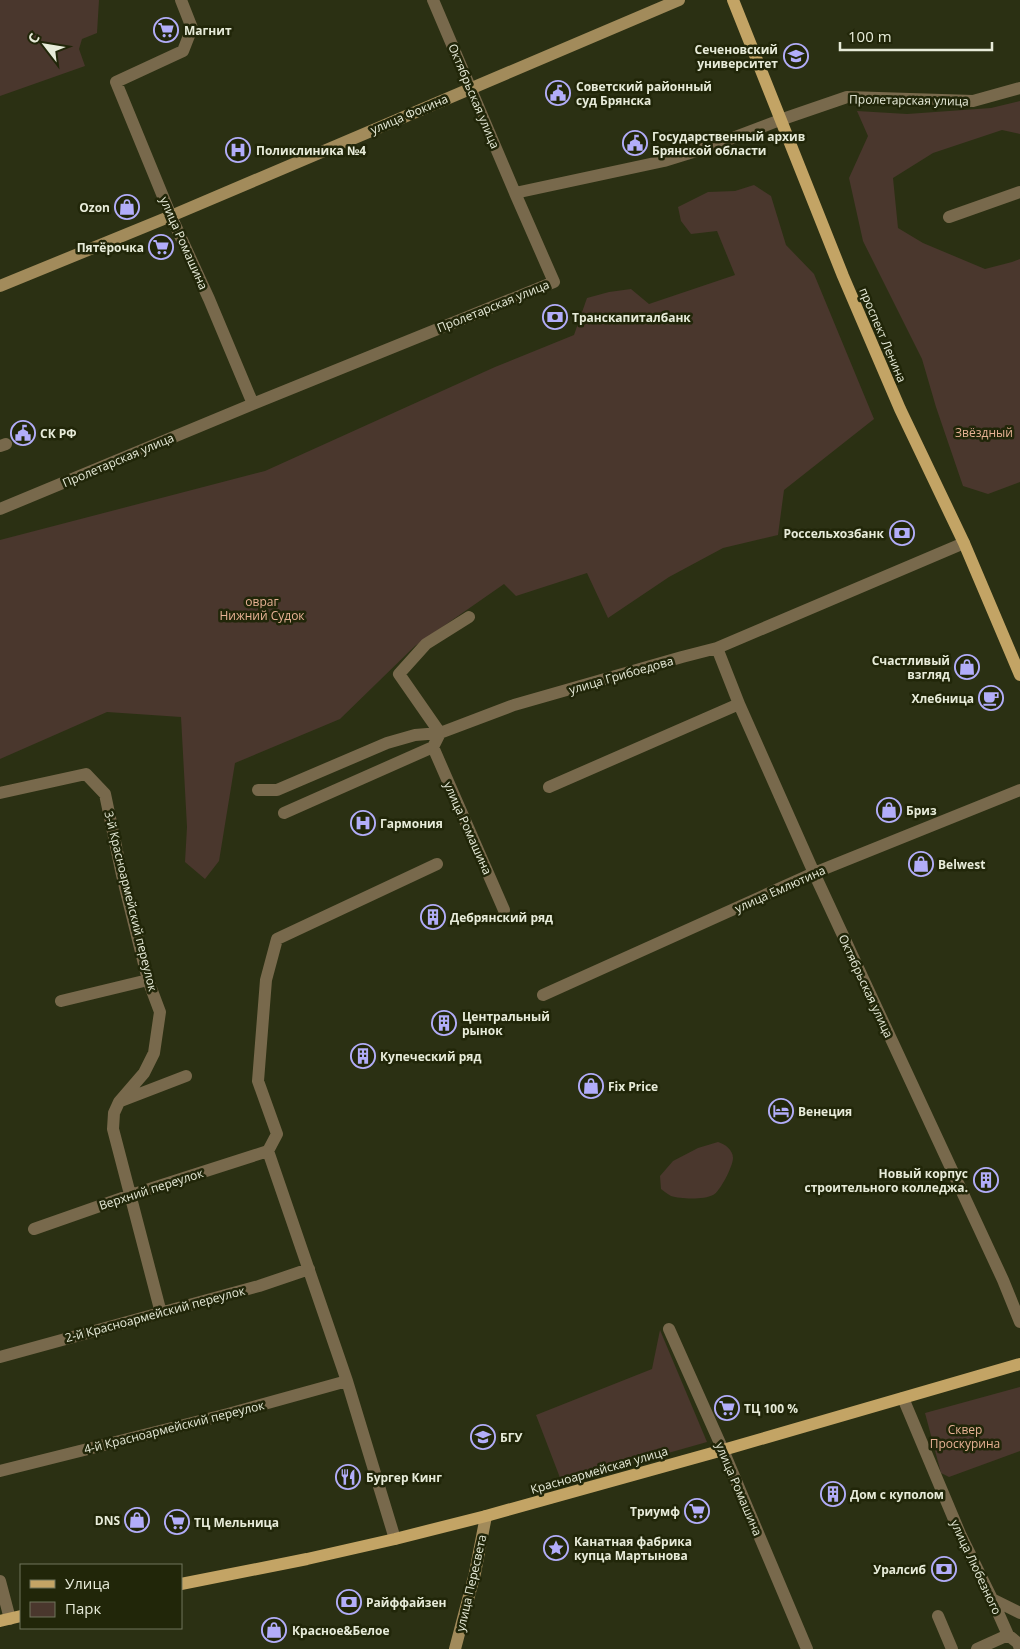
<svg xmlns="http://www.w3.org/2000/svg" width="1020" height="1649" font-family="'Open Sans',sans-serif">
<rect width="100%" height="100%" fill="#2b3013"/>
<path fill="#4a372d" d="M0,0H99L97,33L82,39L79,49L85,66L0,96Z
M1020,101V134L1002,130L933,153L893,178L898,228L923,243L985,269L1012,262L1020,259V482L988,494L963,486L936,407L922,359L863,241L849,178L868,136L857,111L907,114L991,108Z
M754,185L771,196L786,245L814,274L874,419L784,490L778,535L723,548L669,577L608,618L587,573L516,596L504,584L415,646L340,719L235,763L219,861L205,879L185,862L187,827L181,717L107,712L0,759V540L265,471L495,367L574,335L587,298L609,292L631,289L649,304L735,275L717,231L691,234L681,221L678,207L708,192L735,191Z
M718,1142C725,1144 733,1150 733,1158C733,1166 720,1192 713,1195C704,1200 680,1199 671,1196C667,1194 664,1191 661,1189L660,1176L673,1161L698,1148Z
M660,1330L707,1442L562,1483L536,1415L652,1369Z
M1020,1387V1451L949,1477L941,1473L925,1413Z"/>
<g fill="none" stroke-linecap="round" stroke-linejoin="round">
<path stroke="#78694c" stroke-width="12" d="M181,0L192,28L183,51L116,82L171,216L209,299L253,404
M433,0L515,193
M949,217L1020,192
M0,446L6,444
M0,509L253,404L554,282L515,193L664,161L706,148L780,120L847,97L973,101L1020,88
M717,648L739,704L814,873L1003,1280L1020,1322
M440,733L399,674L426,644L469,617
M433,747L504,910
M549,787L739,704
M258,790H277L387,743L415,735L440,733
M0,793L86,774L105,794L122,875L148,980L160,1012L154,1053L144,1073L119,1102L114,1113L113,1129L161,1313
M284,813L433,747L440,733L514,705L682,657L717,648L964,543
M543,995L814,873L1020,790
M61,1001L148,980
M121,1101L186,1076
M34,1229L131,1195L268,1151
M669,1329L723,1450L807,1649
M0,1357L259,1286L309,1269
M903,1398L961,1536L992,1599L1008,1635L1018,1643L1020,1649
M0,1471L228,1414L347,1381
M395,1539L347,1381L268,1151L277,1134L258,1081L266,980L277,939L437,864
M0,1581L10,1619
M992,1599L1020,1613
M938,1616L952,1649
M977,1649L1008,1635"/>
<path stroke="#a28b5b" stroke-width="12" d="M0,286L171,216L679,0
M455,1649L475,1573L486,1516"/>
<path stroke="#c3a465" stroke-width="12" d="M733,0L843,276L900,409L964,543L1020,675
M181,1584L307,1559L395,1539L486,1516L723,1450L1020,1364
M0,1621L21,1616"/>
</g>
<defs>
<symbol id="supermarket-ring" viewBox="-11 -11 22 22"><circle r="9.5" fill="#212609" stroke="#b2adf9" stroke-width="1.5"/><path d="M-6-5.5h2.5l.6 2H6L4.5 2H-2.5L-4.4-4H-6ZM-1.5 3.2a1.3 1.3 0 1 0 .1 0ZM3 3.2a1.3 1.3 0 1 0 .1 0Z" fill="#b2adf9"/></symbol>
<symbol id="university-ring" viewBox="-11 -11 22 22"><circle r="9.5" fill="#212609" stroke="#b2adf9" stroke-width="1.5"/><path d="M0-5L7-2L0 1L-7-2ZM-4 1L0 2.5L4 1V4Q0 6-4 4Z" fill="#b2adf9"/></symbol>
<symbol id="civic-ring" viewBox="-11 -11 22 22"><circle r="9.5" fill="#212609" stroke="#b2adf9" stroke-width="1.5"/><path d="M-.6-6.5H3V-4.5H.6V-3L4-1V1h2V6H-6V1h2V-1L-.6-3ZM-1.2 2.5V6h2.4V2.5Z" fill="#b2adf9"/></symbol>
<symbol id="hospital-ring" viewBox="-11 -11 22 22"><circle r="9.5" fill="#212609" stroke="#b2adf9" stroke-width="1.5"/><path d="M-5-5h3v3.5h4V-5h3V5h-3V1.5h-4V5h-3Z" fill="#b2adf9"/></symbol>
<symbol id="shop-ring" viewBox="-11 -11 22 22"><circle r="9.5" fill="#212609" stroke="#b2adf9" stroke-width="1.5"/><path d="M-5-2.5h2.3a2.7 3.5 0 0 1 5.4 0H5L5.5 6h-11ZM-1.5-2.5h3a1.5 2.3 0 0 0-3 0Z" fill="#b2adf9"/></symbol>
<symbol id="bank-ring" viewBox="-11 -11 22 22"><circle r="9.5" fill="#212609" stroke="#b2adf9" stroke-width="1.5"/><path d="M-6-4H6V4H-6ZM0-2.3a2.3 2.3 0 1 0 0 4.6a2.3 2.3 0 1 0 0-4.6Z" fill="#b2adf9"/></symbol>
<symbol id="cafe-ring" viewBox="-11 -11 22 22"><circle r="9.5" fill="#212609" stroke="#b2adf9" stroke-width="1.5"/><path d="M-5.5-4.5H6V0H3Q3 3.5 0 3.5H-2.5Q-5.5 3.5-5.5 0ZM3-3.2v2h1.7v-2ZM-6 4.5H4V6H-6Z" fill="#b2adf9"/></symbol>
<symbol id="building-ring" viewBox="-11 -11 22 22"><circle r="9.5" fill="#212609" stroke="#b2adf9" stroke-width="1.5"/><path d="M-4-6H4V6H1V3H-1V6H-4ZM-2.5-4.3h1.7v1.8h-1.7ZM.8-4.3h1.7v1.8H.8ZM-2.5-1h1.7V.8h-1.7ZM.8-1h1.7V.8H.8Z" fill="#b2adf9"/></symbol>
<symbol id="hotel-ring" viewBox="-11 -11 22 22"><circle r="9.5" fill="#212609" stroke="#b2adf9" stroke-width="1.5"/><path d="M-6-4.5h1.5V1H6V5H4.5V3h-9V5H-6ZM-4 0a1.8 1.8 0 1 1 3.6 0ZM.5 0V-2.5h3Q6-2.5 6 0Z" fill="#b2adf9"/></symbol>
<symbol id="restaurant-ring" viewBox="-11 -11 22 22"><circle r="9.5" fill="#212609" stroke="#b2adf9" stroke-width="1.5"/><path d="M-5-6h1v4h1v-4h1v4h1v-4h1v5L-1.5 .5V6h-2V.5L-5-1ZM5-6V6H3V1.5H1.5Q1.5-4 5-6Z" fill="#b2adf9"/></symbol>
<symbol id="sight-ring" viewBox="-11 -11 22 22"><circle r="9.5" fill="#212609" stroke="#b2adf9" stroke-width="1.5"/><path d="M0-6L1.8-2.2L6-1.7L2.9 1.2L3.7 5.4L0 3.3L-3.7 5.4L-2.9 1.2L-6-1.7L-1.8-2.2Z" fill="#b2adf9"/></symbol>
</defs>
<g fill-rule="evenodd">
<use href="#supermarket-ring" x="152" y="16" width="28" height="28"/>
<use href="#university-ring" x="782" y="42" width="28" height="28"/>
<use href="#civic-ring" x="544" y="79" width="28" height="28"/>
<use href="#civic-ring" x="621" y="129" width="28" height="28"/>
<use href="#hospital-ring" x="224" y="136" width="28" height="28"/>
<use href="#shop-ring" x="113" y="193" width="28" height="28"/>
<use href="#supermarket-ring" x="147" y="233" width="28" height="28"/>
<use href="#bank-ring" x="541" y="303" width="28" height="28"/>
<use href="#civic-ring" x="9" y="419" width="28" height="28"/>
<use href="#bank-ring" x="888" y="519" width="28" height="28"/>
<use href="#shop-ring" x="953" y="653" width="28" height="28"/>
<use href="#cafe-ring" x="977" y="684" width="28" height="28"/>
<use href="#shop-ring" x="875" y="796" width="28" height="28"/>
<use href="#hospital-ring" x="349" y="809" width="28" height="28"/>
<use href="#shop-ring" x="907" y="850" width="28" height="28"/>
<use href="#building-ring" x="419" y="903" width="28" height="28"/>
<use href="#building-ring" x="430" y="1009" width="28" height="28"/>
<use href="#building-ring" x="349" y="1042" width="28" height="28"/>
<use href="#shop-ring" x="577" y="1072" width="28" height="28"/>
<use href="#hotel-ring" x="767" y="1097" width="28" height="28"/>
<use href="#building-ring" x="972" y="1166" width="28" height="28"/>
<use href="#supermarket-ring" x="713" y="1394" width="28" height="28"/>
<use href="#university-ring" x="469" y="1423" width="28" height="28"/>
<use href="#restaurant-ring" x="334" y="1463" width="28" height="28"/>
<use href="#building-ring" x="819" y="1480" width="28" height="28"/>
<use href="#supermarket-ring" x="683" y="1497" width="28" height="28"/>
<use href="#shop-ring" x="123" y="1506" width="28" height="28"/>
<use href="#supermarket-ring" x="163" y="1508" width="28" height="28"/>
<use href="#sight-ring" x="542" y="1534" width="28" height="28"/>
<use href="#bank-ring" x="930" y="1555" width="28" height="28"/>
<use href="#bank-ring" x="335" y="1588" width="28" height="28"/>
<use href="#shop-ring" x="260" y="1616" width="28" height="28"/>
</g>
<g text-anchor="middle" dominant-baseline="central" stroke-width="5" stroke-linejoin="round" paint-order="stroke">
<g font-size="12" font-weight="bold" fill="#e7ebd9" stroke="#212609" text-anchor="start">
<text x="184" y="30">Магнит</text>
<text x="778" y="49" text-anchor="end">Сеченовский<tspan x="778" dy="14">университет</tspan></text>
<text x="576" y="86">Советский районный<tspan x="576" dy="14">суд Брянска</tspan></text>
<text x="652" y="136">Государственный архив<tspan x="652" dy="14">Брянской области</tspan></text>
<text x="256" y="150">Поликлиника №4</text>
<text x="110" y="207" text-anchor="end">Ozon</text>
<text x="144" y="247" text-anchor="end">Пятёрочка</text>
<text x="572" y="317">Транскапиталбанк</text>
<text x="40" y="433">СК РФ</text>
<text x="884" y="533" text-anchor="end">Россельхозбанк</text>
<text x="950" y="660" text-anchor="end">Счастливый<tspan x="950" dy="14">взгляд</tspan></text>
<text x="974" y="698" text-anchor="end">Хлебница</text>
<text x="906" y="810">Бриз</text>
<text x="380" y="823">Гармония</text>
<text x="938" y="864">Belwest</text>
<text x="450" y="917">Дебрянский ряд</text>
<text x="462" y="1016">Центральный<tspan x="462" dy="14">рынок</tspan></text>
<text x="380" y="1056">Купеческий ряд</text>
<text x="608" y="1086">Fix Price</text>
<text x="798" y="1111">Венеция</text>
<text x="968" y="1173" text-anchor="end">Новый корпус<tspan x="968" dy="14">строительного колледжа.</tspan></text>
<text x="744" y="1408">ТЦ 100 %</text>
<text x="500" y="1437">БГУ</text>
<text x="366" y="1477">Бургер Кинг</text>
<text x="850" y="1494">Дом с куполом</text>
<text x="680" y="1511" text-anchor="end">Триумф</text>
<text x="120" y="1520" text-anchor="end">DNS</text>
<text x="194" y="1522">ТЦ Мельница</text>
<text x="574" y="1541">Канатная фабрика<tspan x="574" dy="14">купца Мартынова</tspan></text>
<text x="926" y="1569" text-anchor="end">Уралсиб</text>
<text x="366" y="1602">Райффайзен</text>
<text x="292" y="1630">Красное&amp;Белое</text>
</g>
<g font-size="12" fill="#e7ebd9" stroke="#212609">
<text transform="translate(474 96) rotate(67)">Октябрьская улица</text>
<text transform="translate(909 100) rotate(1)">Пролетарская улица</text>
<text transform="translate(409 114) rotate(-23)">улица Фокина</text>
<text transform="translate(184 243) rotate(66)">улица Ромашина</text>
<text transform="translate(493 306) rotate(-22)">Пролетарская улица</text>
<text transform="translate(883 335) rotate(67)">проспект Ленина</text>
<text transform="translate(118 460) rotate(-23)">Пролетарская улица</text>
<text transform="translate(621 675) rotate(-16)">улица Грибоедова</text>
<text transform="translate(468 828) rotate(66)">улица Ромашина</text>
<text transform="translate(780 889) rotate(-24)">улица Емлютина</text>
<text transform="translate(131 901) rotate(76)">3-й Красноармейский переулок</text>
<text transform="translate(866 986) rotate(65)">Октябрьская улица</text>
<text transform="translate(151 1189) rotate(-18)">Верхний переулок</text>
<text transform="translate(155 1314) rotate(-15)">2-й Красноармейский переулок</text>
<text transform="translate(174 1427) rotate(-14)">4-й Красноармейский переулок</text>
<text transform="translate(599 1470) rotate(-16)">Красноармейская улица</text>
<text transform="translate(739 1489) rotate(67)">улица Ромашина</text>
<text transform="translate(976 1567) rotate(65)">улица Любезного</text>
<text transform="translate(471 1583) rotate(-77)">улица Пересвета</text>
</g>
<g font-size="12" fill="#e7b294" stroke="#212609">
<text x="984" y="432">Звёздный</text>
<text x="262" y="601">овраг<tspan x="262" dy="14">Нижний Судок</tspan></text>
<text x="965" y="1429">Сквер<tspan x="965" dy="14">Проскурина</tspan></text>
</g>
</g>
<rect x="20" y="1564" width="162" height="65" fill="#212609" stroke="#70755c"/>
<rect x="30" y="1580" width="25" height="8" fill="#c3a465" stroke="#70755c"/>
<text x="65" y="1589" font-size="15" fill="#e7ebd9">Улица</text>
<rect x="30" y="1602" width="25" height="15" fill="#4a372d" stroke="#70755c"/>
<text x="65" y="1614" font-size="15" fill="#e7ebd9">Парк</text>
<g transform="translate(45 45) rotate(301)" stroke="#212609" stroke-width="4" paint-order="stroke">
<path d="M0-4L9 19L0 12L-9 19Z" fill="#e7ebd9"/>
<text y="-8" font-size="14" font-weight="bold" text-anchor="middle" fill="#e7ebd9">С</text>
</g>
<path d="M840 42v8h152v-8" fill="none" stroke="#e7ebd9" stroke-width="2.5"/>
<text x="848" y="42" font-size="15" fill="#e7ebd9" stroke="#212609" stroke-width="4" paint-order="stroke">100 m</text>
</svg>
